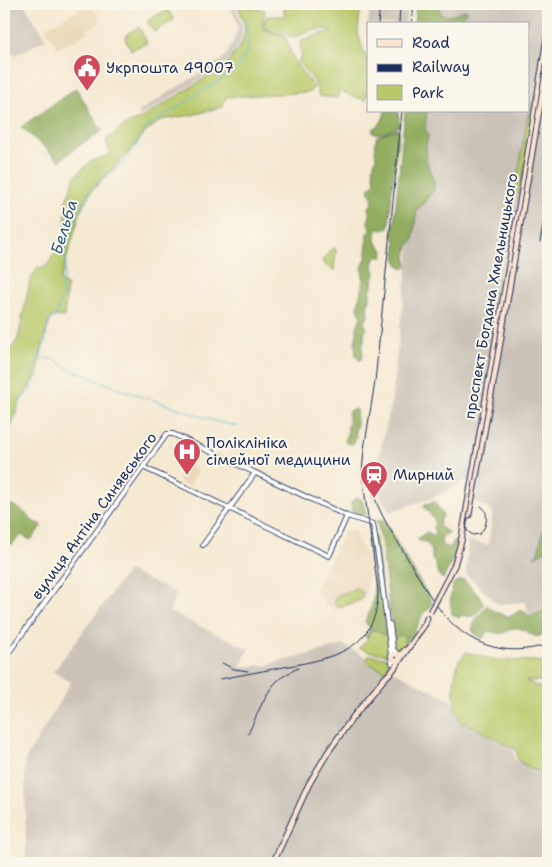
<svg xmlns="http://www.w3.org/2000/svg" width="552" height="867" font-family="'Shantell Sans',sans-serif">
<rect width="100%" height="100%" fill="#fbf7ec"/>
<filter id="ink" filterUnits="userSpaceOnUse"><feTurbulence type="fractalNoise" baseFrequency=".02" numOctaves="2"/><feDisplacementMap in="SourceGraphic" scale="10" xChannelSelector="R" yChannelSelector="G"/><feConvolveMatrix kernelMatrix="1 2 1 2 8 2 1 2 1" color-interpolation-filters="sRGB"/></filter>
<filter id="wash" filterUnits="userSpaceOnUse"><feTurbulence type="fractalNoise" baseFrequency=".0096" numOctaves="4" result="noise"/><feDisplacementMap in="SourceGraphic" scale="20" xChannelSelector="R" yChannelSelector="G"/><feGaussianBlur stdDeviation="1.12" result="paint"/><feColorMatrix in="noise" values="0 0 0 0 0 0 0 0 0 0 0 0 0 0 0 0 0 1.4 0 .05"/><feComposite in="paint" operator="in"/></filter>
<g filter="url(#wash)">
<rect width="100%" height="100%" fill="#f5e9d2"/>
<path fill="#ebd8ba" d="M88,4H92L101,21L87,30L88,32L71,43L70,41L58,49L45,28Z
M186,465L197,470L189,487L178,481Z
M345,530L354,531L369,563L367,585L365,597L363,601L337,611L326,604L319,594L315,591Z"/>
<path fill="#cbc3b8" d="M4,4H24L46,39L17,54L4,52Z
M227,4H234L242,25V38L233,55L223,65L141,116L138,112L221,60L227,54L234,40L238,27L236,17Z
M371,4H409L405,24H368L367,32V29Z
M439,4H548V608L532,615L528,613L526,602L498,604L466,574L468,540L488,545L493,513L488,508L475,502L478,480H469L434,497L389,512L380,494L375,474L391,404L426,111H528V24H436Z
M128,571L177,593L169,612L249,649L240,667L268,665L343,645L452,701L458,719L463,725L464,724L513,748L515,759L548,777V849L542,863H26L25,760L71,682L53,672Z"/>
<path fill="#b9c96b" stroke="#6a7c64" d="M284,4H362L359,20L358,33L366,59L368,60V87L366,100L351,96L340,90L337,98L319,96L314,81L297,62L302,55L300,48L301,41L330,31L331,29L314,30L298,36L291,37L286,34H279L263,27V28L275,34L285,36L295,63L314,87L310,92L226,97L222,107L192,115L161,120L146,132L109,174L91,191L81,210L60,281L67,285L64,317L52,316L45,335L37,376L20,402L4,445V356L10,351L18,339L30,281L38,267H46L65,236L66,201L75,176L91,161L107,156L110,153L106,140L127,124L142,118L224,66C235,55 248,40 244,23C242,17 240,12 238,7L243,5L265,10L263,26L267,16H284Z
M167,9L174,20L154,32L147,21Z
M139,27L147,43L131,50L125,39L128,33Z
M530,103L535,104L520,194L515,193Z
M335,248L336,251L334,270L324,264L322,261L330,250Z
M356,588L359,589L362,592V597L360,600L341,607L335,604L334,600L338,595Z
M373,630H377L382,634L387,633L390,655L370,652L359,648L367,640C367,638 370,631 373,630Z
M400,634L405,637L404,641L408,644L402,653H398C394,649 394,644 393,638Z
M466,652L495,660L535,661L542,662L544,667H542L541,681H526L541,688L548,676V776L521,763L517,758V752L514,748L465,723L463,725L459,719L454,705L455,704C453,688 454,675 459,660L462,658Z
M369,655L390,658L386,671L366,662Z"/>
<path fill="#92ad5f" stroke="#566e5e" d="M416,4H439L440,13C450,21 458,9 467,10L458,24H414Z
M76,88L102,131L70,152L60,161L21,127Z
M385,111H398C398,117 400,120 399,126C391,130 382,135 373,133V129C380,126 384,118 385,111Z
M405,111H427L425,128L428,135L426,147L427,163L434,182V190L422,205L417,209L413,241L409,244L406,256L407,266L404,269C391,261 397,252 396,240L394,239L393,236Z
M397,129L399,131L392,187L389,226L388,228L383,230L379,229L377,230C377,234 375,239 377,243C381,250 386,247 383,257H381L378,255L376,256L373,265L375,275L372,281V287L370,290V300L367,305L368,316L364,323L367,328L364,333V340L362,348L363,356L360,361L356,356L355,342L357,335V327L361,317L358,307L363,278L362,268L366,258L367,233L371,229C365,220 370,221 370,213C370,211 369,209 369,207L372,204L373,200C369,190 366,190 375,182L373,167L376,157L375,151L376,147L375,143L377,136Z
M354,409L356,410L357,423L355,431L356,437L354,443L350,444L345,442L348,430L347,426L350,422L348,420V419L349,417L348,413L350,410Z
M355,498H359L362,500L366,514L364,516L358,514L352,511L351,502Z
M4,502C11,504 20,508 26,514C33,520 31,522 42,525L31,540L21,535L12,545L4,540Z
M433,502H435L443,516L440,521L439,526L449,533L442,536L441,544C444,547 447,548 451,547L453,542L455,540L459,542L455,555L443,579C436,574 438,573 436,565C434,559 433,564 432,558C432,556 432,555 432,553C431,546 426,541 419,541L418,538L427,532L433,535H436L433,527L435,522L434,519L423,506L425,504Z
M383,519L432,602L429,609L423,613L419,622L412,636L406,642L404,641L405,637L402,635L398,636L395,639L393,638L382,548L377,521Z
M543,531L548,533V550L534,557L538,553Z
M373,533L376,540L387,633L386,635H384C371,628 375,627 367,638L365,637L370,630C369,626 366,624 365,621C381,597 371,565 368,539L370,536Z
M460,580H464L479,596L484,603C476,614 477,619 462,615L459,618L452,614C452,611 451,608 451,605C449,599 452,590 454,583Z
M487,605C491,610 504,617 510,616C515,615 517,611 522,610L528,615L532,616L548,609V630C534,645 530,629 517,628C511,627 508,632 503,633C498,634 492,632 487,631L483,638C477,637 474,634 472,629L475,621Z"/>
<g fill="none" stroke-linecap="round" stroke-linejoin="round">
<path stroke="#52b8d1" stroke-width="1" d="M40,356L43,358L50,359L56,360L68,369L75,372H80L96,380L143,397
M146,398C177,406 205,421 237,426
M4,442L10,431L20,400L30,391L33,383L32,373L42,349L46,342L47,326L49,320L55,318L57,313L62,297V285L64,278L66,262L64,255L78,213L86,195L91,188L109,172L117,169L124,162L130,151L136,146L144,130L166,114L236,70L248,48L247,19"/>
</g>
</g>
<g filter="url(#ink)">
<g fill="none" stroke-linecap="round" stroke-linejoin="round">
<defs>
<path id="tertiary" d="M143,467L329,556L347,516
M373,524L381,575L392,663
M203,545L255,473
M390,624L393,649L397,654
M4,659L167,434H173L347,516L373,524"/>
<path id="secondary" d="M469,515L495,373L548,58
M439,595L454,566L461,542L521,195L548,31
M398,654L400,656L399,660L396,661L393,660L392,657L394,655L401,654L405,650
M273,863L309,784L328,752L353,717L384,679L393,670L425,624L427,618"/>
</defs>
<use href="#tertiary" stroke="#3c4b6f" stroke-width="6"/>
<use href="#secondary" stroke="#3c4b6f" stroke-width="7"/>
<use href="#tertiary" stroke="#fff" stroke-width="4"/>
<use href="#secondary" stroke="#fde4d1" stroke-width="4.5"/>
<path stroke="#1b2f5e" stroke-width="1" d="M481,506C490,512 487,526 480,534L473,535L467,531L466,524L526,174L548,41"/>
<path stroke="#1b2f5e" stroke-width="1" d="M378,24L380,4
M399,24L400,4
M412,24L414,4
M540,242L548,197
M369,475C373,505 390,529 405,554C430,596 450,641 503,649C518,651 534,649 548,644
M222,663L234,669L248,671
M220,679C241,675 263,671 284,667C333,658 378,650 378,590L362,474L364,449L375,382L402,111
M248,734C256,718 264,694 277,681C283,676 290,672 298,668"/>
<defs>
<path id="secondary-bridge" d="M430,612L439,595"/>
</defs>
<use href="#secondary-bridge" stroke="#3c4b6f" stroke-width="7" stroke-linecap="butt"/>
<use href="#secondary-bridge" stroke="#fde4d1" stroke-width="4.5"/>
</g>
</g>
<defs>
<symbol id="civic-pin" viewBox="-11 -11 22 30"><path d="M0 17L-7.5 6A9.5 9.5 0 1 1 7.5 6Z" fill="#d1495b" stroke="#fbf7ec"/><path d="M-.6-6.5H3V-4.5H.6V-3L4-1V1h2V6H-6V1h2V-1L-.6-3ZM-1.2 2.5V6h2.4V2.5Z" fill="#fff"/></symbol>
<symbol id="hospital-pin" viewBox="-11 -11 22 30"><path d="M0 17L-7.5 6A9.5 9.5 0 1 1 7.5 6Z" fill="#d1495b" stroke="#fbf7ec"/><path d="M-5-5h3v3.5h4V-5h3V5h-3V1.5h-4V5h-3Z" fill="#fff"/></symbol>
<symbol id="station-pin" viewBox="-11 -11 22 30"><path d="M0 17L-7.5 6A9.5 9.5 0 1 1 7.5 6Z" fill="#d1495b" stroke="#fbf7ec"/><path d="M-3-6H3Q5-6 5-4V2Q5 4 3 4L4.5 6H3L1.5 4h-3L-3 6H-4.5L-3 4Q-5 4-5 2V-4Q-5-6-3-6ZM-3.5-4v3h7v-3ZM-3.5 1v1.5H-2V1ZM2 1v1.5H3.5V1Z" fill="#fff"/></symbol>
</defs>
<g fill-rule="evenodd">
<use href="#civic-pin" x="71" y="52" width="32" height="43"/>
<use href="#hospital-pin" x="171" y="436" width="32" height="43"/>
<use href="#station-pin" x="358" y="459" width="32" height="43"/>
</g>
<g text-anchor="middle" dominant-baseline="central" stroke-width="4" stroke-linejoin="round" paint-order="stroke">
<g font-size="15" fill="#1b2f5e" stroke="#fbf7ec" text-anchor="start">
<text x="106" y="68">Укрпошта 49007</text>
<text x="206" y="443">Поліклініка<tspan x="206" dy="17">сімейної медицини</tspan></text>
<text x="393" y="475">Мирний</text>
</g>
<g font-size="15" fill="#1b2f5e" stroke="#fbf7ec">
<text transform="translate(491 296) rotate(-80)">проспект Богдана Хмельницького</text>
<text transform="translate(94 516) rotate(-54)">вулиця Антіна Синявського</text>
</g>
<g font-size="16" font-style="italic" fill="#2c5880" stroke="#fbf7ec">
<text transform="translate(64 227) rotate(-73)">Бельба</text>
</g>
</g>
<rect width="552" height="867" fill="none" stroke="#fbf7ec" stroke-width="20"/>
<rect x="367" y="22" width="162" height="90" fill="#fbf7ec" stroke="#a1a7b3"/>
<rect x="377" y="39" width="25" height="8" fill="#fde4d1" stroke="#a1a7b3"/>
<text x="412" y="48" font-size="15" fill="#1b2f5e">Road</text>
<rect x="377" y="64" width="25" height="8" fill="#1b2f5e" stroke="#a1a7b3"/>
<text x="412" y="72" font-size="15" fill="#1b2f5e">Railway</text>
<rect x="377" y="85" width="25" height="15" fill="#b9c96b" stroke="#a1a7b3"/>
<text x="412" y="98" font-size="15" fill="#1b2f5e">Park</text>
</svg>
